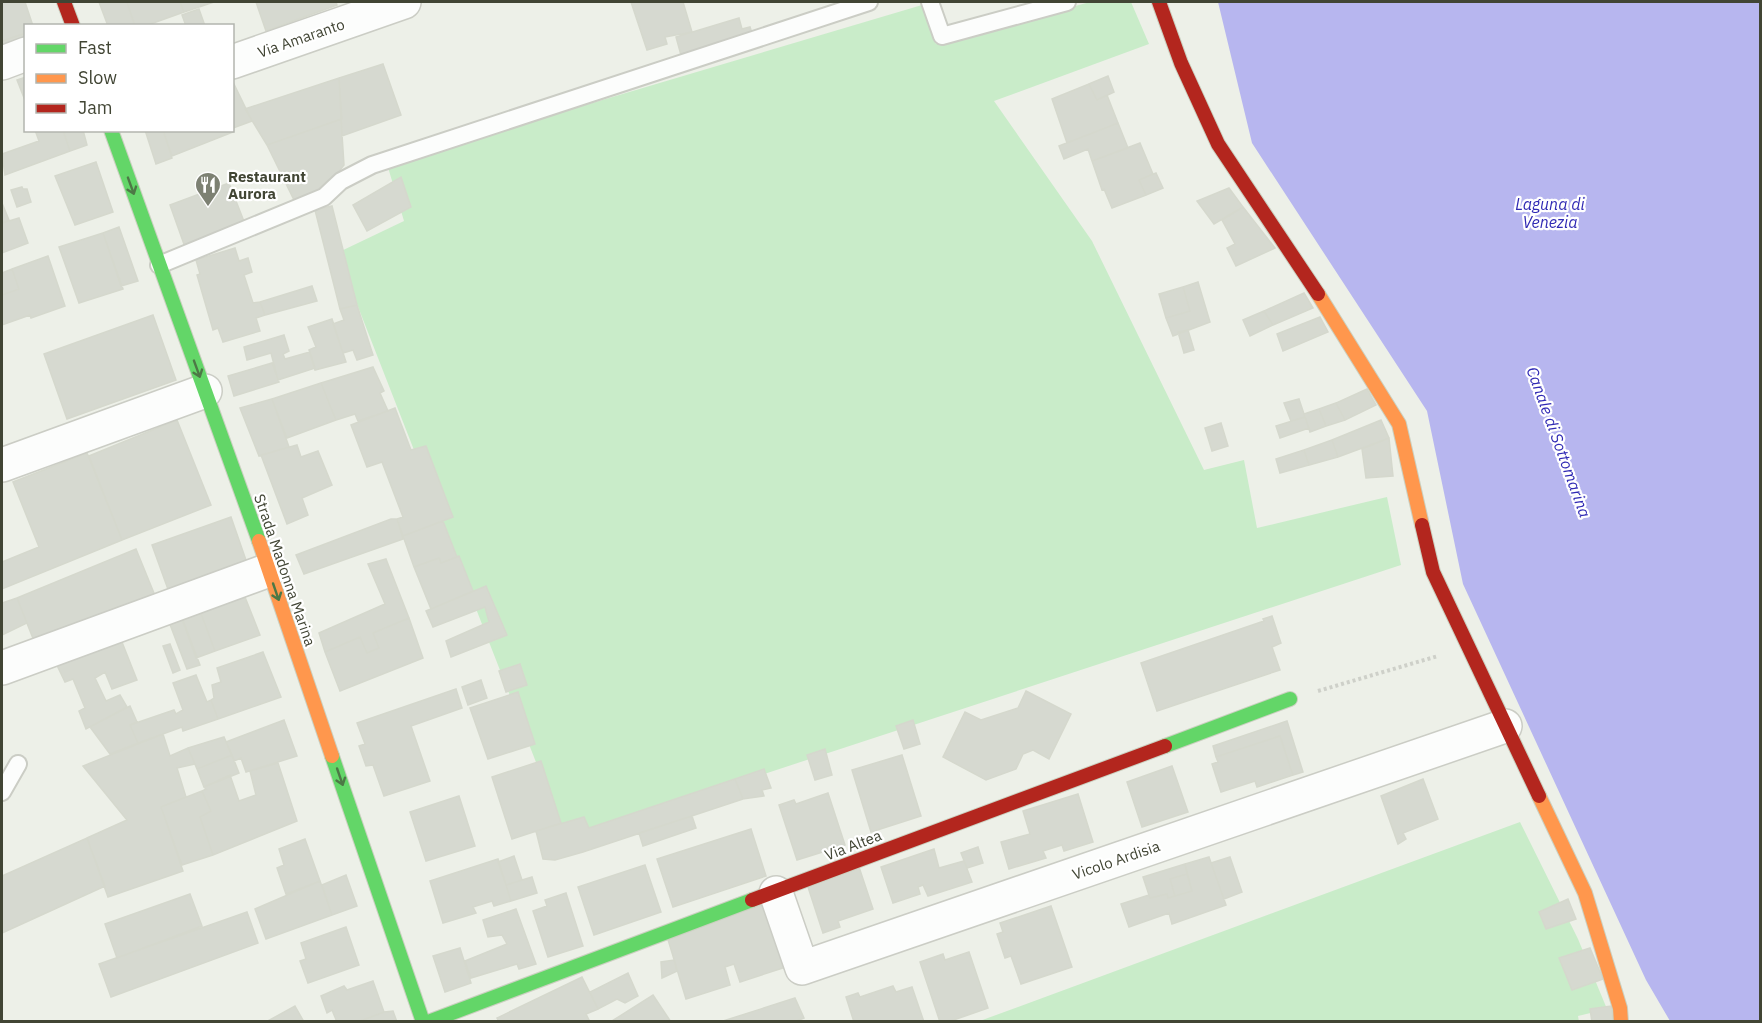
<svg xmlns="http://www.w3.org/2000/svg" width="1762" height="1023" font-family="'IBM Plex Sans',sans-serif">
<rect width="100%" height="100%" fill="#edf0e8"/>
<path fill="#c9ecc9" d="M1090,2H1131L1149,44L994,101L1092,241L1204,470L1244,460L1257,528L1387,497L1401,565L566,839L337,253L404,221L387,164L922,5L936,44Z
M1520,822L1578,939L1607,1009L1578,1016L1579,1022H977Z"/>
<path fill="#b7b6ef" d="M1218,2H1760V1021H1670L1646,980L1463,584L1427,411L1252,143Z"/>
<path fill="#d6d9d0" stroke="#d5d8cd" stroke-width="1.5" d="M2,2H25L33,26H26V33L2,41Z
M99,2H127L135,26H108Z
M127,2H180L184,12L145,26H135Z
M180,2H214L184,12Z
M256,2H336L337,5L266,31Z
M631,2H683L692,32L665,37L667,44L647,50Z
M199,9L205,26H186L182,15Z
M739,18L742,29L750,27L752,33L681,55L676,37Z
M26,33V49L2,48V41Z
M383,64L401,115L342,136L339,78Z
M1108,76L1114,92L1097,100L1089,84Z
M26,77V103L17,80Z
M339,78L342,119L267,145L245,109Z
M232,80L252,121L233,128V132L172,156L163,130H232Z
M1089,84L1097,100L1107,95L1118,123L1067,143L1052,99Z
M341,119L344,165L325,189L295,202L267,145Z
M1118,123L1128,148L1092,161L1088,149L1064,159L1059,146Z
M35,130H63L70,151L5,175L2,154L39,141Z
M63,130H83L87,145L70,151Z
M145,130H163L172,158L156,164Z
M1140,143L1153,174L1139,180L1146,195L1112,208L1104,189L1102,190L1092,161Z
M96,162L113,212L75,225L55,176Z
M1156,173L1163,188L1146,195L1139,180Z
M401,177L411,207L367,231L353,205Z
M229,183L245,224L185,247L170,205Z
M22,187L23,189H27L31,202L17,207L11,190Z
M1229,188L1243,207L1214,224L1197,201Z
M2,203L9,220L2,223Z
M332,206L357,305L340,309L315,210Z
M1243,207L1275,248L1236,266L1227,248L1235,244L1222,220Z
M19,218L28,243L2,253V223Z
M119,227L138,281L121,286L103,233Z
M103,233L123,289L79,303L59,247Z
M235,248L239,261L248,258L252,272L244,275L253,303L260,302L265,315L256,318L260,331L223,342L218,328L213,330L197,275L200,274L196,260Z
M48,256L65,306L31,318L30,315L2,325V295L19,289L12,269Z
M12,269L19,289L2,295V273Z
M1198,282L1210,322L1173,336L1166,318L1190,311L1183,287Z
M312,286L317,301L265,315L260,302Z
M1183,287L1190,311L1166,318L1159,294Z
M1304,293L1313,308L1273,325L1264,311Z
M357,305L373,355L357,360L353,350L343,353L333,324L344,320L340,309Z
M1264,311L1273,325L1250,336L1243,320Z
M153,315L176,380L67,419L44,354Z
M1320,317L1328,332L1283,351L1277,334Z
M332,319L346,362L315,370L309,350L316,347L308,327Z
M1188,330L1194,350L1184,353L1178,332Z
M284,335L289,351L283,354L285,359L310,352L315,368L278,380L271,353L247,360L244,347Z
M272,363L279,382L234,396L228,376Z
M373,367L384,391L380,393L388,411L358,421L355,414L336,420L321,383Z
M321,383L336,420L287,438L272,399Z
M1367,389L1376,405L1345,420L1336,403Z
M272,399L289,447L259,456L240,408Z
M1299,399L1305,417L1291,421L1284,403Z
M1336,403L1345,420L1326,426L1319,409Z
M395,408L411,450L426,446L453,517L403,536L397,519L403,517L382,462L367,467L351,425Z
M1319,409L1326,426L1310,432L1304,414Z
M1305,417L1309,428L1280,438L1276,426Z
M177,420L211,505L122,540L89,456Z
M1381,420L1389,438L1338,457L1332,440Z
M1221,423L1228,446L1212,451L1205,428Z
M1389,438L1393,476L1366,478L1362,449Z
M1332,440L1338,457L1309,465L1304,450Z
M297,445L301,457L318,451L332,485L302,498L308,515L287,524L261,455Z
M1304,450L1309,465L1280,473L1276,459Z
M87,453L122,540L2,589V562L39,547L13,482Z
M231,517L247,563L169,592L152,545Z
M391,519H397L403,539L304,574L296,555Z
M443,521L457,557L441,563L439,558L414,567L403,536Z
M136,549L156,598L36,646L17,598Z
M459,556L473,591L431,609L414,567L439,558L441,563Z
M386,559L409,618L373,633L379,648L367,653L360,637L325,652L319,633L385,604L368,564Z
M486,586L507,635L451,657L446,641L489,622L485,607L433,627L426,611Z
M241,587L260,635L215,651L197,603Z
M17,598L27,623L2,635V603Z
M197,603L215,651L196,658L179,610Z
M179,610L200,665L187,669L166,614Z
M1272,616L1281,643L1272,647L1280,670L1157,711L1141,663L1264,621L1263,619Z
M409,618L423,658L340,691L325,652L360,637L367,653L379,648L373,633Z
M118,632L137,680L112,689L105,672L95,678L106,701L120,695L127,707L86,729L79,711L85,708L73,679L65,682L53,657Z
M170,644L180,670L173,673L163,646Z
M263,652L281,697L218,719L211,700L214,698L212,685L221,682L217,668Z
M520,664L527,685L506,692L499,671Z
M196,675L207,702L211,700L218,719L183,731L182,727L138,743L130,725L174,710L176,714L183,710L173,683Z
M481,680L487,698L468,705L462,687Z
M456,689L462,708L411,726L430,781L384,796L373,765L366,766L359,746L365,744L357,723Z
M1026,691L1071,714L1049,759L1033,750L1023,754L1016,769L986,780L943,757L965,712L981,720L1018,708Z
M518,692L535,744L488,759L470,708Z
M130,706L137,722L130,725L138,743L110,754L90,727Z
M284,720L297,756L246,772L241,758L234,761L226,742Z
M913,720L920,744L904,749L896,726Z
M1287,721L1303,772L1293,775L1280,736L1216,757L1213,746Z
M163,734L170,756L188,748L195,764L177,768L186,797L161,807L183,871L108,897L87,838L127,820L83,766Z
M1280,736L1293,775L1257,787L1255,781L1221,792L1212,764L1218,762L1216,757Z
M224,737L232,755L197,769L188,748Z
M825,749L832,775L815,780L807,755Z
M232,755L239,773L204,787L197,769Z
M902,755L921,816L871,832L852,770Z
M541,761L561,823L512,839L492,777Z
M278,763L297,821L213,855L200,817L211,811L202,791L206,789L204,787L230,775L239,801L256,795L250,771Z
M1172,766L1188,812L1142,827L1127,782Z
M764,769L771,788L762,790L764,796L743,799L735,779Z
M735,779L743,799L583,852L555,860L543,859L536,831L584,817L589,828Z
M1423,779L1438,819L1403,833L1406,839L1398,844L1381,796Z
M202,791L211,811L200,817L213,855L182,865L161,807Z
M828,793L845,845L797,860L779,805L794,800L796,804Z
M1078,794L1093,842L1064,851L1062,845L1043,851L1046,858L1009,869L1001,842L1030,834L1023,811Z
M459,796L475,846L426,861L410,812Z
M692,816L696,828L643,846L639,833Z
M751,829L766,876L673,907L657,859Z
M87,838L105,886L2,933V876Z
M305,839L320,881L286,894L277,868L284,865L279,849Z
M978,847L983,863L967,868L961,853Z
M934,849L939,868L964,861L972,882L928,896L923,885L918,887L920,894L893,903L881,867Z
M514,856L522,880L506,885L498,862Z
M1209,857L1226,905L1172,924L1169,913L1129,927L1121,904L1149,895L1150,898L1167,894L1168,898L1192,891L1185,864Z
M1230,857L1242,892L1224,899L1211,863Z
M498,859L511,901L494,906L492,901L473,907L476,913L443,923L430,881Z
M1185,864L1187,874L1170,879L1175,896L1168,898L1167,894L1150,898L1143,877Z
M645,865L661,912L594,935L578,887Z
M859,867L873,909L838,921L840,927L823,933L807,884Z
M1187,874L1192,891L1175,896L1170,879Z
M346,875L357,906L332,915L322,885Z
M532,877L537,893L511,901L506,885Z
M320,881L332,915L266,939L255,909Z
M566,893L583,946L548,957L533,911L547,906L545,900Z
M190,894L202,926L117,958L105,924Z
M763,898L786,967L740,982L734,964L725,967L730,985L686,999L666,933Z
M1568,899L1576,919L1546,929L1539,912Z
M1051,906L1072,967L1021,984L1011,956L1005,958L997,934L1003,932L1000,923Z
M516,909L536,964L519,969L517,964L471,978L465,961L507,944L502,935L488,937L483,920Z
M247,912L258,943L111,997L99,964Z
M346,927L359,965L308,983L300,961L306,959L301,943Z
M460,948L471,983L445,992L433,956Z
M1590,948L1603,979L1572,990L1559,958Z
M969,952L988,1008L948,1022H940L920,962L943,954L945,960Z
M674,960L677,971L662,978L661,962Z
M628,973L638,996L625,1003L617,999L598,1009L590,992Z
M582,977L598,1009L586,1014L590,1022H499L497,1018Z
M373,981L384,1012L358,1022H337L332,1010L327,1013L321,996L344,986L347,990Z
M893,986L896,992L912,987L924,1022H854L846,997L858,993L860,997Z
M653,995L671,1022H612V1021Z
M795,998L804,1018L794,1022H720Z
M295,1006L304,1022H266Z
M1611,1006L1613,1022H1592L1590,1009Z
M393,1011L397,1022H358L384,1012Z"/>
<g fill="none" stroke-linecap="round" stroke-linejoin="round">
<defs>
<path id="lane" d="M930,2L942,36L1067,2
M159,265L324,197L341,181L372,165L869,2
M2,792L18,764"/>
<path id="street" d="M232,62L404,2
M2,63L26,54
M2,465L205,391
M2,668L269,570
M776,893L802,968L1505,726"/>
<path id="fast" d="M111,130L259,541
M1165,746L1290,699
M332,756L423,1022
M428,1022L752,900"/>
<path id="slow" d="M1318,294L1399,424L1422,525
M259,541L332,756
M1539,796L1585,893L1620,1008L1621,1022"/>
<path id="jam" d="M64,2L73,26
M1159,2L1181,63L1218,144L1318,294
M1422,525L1433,572L1539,796
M752,900L1165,746"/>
</defs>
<use href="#lane" stroke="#cbcdc5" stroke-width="20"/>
<use href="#street" stroke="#cbcdc5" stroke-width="36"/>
<use href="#fast" stroke="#cbd0c0" stroke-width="16"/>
<use href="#slow" stroke="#cbd0c0" stroke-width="16"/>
<use href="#jam" stroke="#cbd0c0" stroke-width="16"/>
<path stroke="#ced0c9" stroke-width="4" stroke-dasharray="3 3" stroke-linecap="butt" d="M1318,691L1438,656"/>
<use href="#lane" stroke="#fcfdfc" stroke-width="16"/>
<use href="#street" stroke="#fcfdfc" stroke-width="33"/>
<use href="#fast" stroke="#63d668" stroke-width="14"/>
<use href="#slow" stroke="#ff974d" stroke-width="14"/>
<use href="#jam" stroke="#b3261e" stroke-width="14"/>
</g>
<defs><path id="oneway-shaft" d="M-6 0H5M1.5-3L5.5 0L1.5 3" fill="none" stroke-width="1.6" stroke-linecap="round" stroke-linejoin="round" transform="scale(1.5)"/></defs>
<g stroke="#4d7846">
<use href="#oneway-shaft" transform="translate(131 186) rotate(70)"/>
<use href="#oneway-shaft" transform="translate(197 369) rotate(70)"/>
<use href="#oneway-shaft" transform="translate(276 592) rotate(71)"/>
<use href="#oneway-shaft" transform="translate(340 777) rotate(71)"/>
</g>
<defs>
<symbol id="restaurant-pin" viewBox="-11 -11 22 30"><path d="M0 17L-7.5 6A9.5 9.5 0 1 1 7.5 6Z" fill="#7d8173" stroke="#fff"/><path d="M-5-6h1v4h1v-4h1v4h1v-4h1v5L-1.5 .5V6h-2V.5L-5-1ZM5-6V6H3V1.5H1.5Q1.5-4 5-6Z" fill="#fff"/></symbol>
</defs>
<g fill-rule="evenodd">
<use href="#restaurant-pin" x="193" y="170" width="30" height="40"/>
</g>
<g text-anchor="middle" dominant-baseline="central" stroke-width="4.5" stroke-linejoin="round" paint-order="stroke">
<g font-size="15" fill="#414534" stroke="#fff">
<text transform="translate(301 38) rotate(-19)">Via Amaranto</text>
<text transform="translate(285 570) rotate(71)">Strada Madonna Marina</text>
<text transform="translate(853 845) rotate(-21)">Via Altea</text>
<text transform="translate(1116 860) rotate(-19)">Vicolo Ardisia</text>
</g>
<g font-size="15" font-weight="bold" fill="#414534" stroke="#fff" text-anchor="start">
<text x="228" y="176">Restaurant<tspan x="228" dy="17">Aurora</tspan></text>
</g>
<g font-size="16" font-style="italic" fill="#302ab4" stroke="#fff">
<text x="1550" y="204">Laguna di<tspan x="1550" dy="18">Venezia</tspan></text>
<text transform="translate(1559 442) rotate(70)">Canale di Sottomarina</text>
</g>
</g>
<rect width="1762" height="1023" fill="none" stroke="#414534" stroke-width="6"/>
<rect x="24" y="24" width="210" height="108" fill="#ffffff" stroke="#b3b5ae" stroke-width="1.5"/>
<rect x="36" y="44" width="30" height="9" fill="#63d668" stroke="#b3b5ae" stroke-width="1.5"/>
<text x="78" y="54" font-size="18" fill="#414534">Fast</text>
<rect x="36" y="74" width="30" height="9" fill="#ff974d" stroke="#b3b5ae" stroke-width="1.5"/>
<text x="78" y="84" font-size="18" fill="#414534">Slow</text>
<rect x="36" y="104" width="30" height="9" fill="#b3261e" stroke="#b3b5ae" stroke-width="1.5"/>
<text x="78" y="114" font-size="18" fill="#414534">Jam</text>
</svg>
